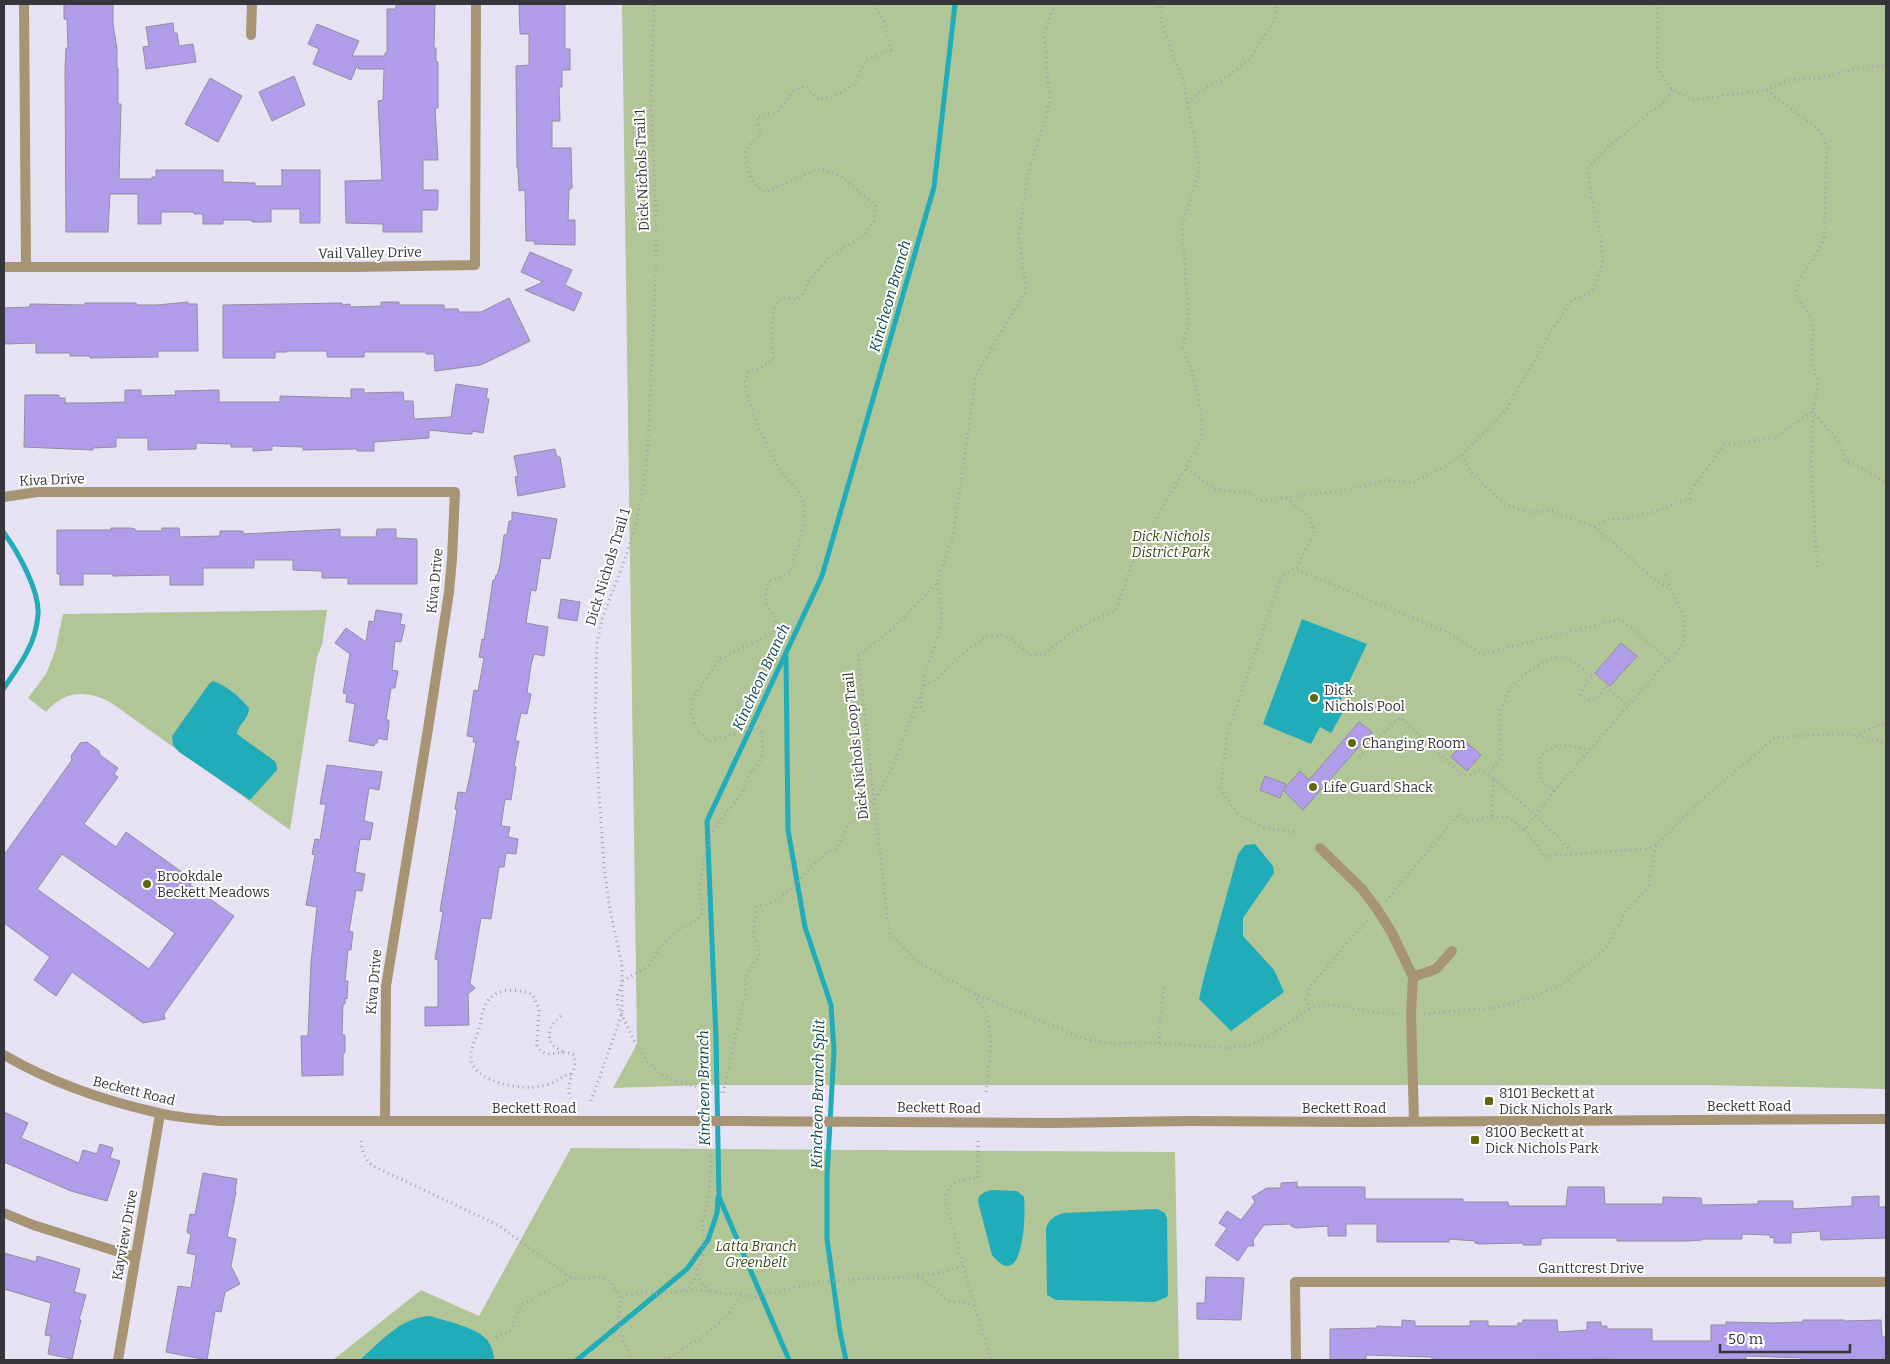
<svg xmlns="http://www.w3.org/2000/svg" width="1890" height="1364" font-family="Bitter,serif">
<rect width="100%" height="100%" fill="#e6e2f3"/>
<path fill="#b1c697" d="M622,4H1886V1089L1705,1085H704L613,1088L637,1044Z
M327,610L322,645L317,657L290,830L110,702C86,690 65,690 46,712L28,698L46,674L55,651L63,614Z
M571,1148L1175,1152L1179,1360H333L421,1290L479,1316Z"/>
<path fill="#21acba" d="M1302,619L1367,644L1340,701L1347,705L1331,733L1320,727L1311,744L1263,724Z
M213,681C226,685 241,698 249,708C249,719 238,724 237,734L276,762L277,770L250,800L179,752L173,745L172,736L209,684Z
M1255,844L1273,866L1274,873L1243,918V936L1274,970L1284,992L1231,1031L1199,999L1204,977L1238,854L1245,845Z
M992,1190L1017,1191L1024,1197C1026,1213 1024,1295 992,1255L978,1202C979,1193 984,1192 992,1190Z
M1157,1209L1165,1213L1167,1219L1168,1294L1167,1297L1155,1302L1056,1300L1047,1295L1046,1228C1049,1219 1056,1215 1064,1213Z
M430,1316C446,1321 479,1328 488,1341C492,1347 494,1354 494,1360H360C380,1342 401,1317 430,1316Z"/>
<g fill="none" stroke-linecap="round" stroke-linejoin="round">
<path stroke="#21acba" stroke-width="5" d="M4,533C18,552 40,591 38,615C37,627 33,641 27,652C21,664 12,676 4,688
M786,656L788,830L805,927L831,1005L834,1050L827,1177V1239L840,1332L846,1360
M577,1360L687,1269L708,1240L717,1213L718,1198
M789,1360L719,1197L716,1038L707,821L822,576L934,187L955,4"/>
</g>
<path fill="#b19ce9" stroke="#928e9d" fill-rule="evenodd" d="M64,4H113V24L117,49V68H118V104H121L119,179H152V177H156V170H223V182L255,183V186H282V171H284L281,170H320V223H300V209H271V222H252V220H223V224H203V214H194V212H161V224H138V194H110L108,232H66L65,68L66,48H68L67,19H64Z
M396,4H435L434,48H436V62H438V108H435L438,160H423V190H438V204L437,210H422V232H383V224L346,223L345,181L382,180L378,101L383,100L384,69H358V63L351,80L313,64L319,49L308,44L317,24L359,41L352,56H385V53H387V9H396Z
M519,4H565V49H570V70H562V87H559L560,121H552V148H571L572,188L569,190L568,220H575V245L534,244L535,241H526L525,190L519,191L518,168H517L516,66L529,65V34H520Z
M173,23L174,33H177L179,46L193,44L196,62L146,69L143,47L149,46L146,27Z
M294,76L305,105L272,121L259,92Z
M210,78L242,96L218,142L185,124Z
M530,252L572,270L565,285L582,293L574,311L525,290L543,282L521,272Z
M509,298L530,341L481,365L435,371L434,354H426V352H364V357H327V351H287V352H275V358H223V305L342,303V305L350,304V307L381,306V302H399V305H444V309H458L459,312H481Z
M188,302V304H197L198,351H158V357L90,358V356H70V353H36V343L4,344V308L30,307V304L85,305V303H136L137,305H157Z
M456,384L488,389L486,398L489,399L483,433L472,431V434H467L429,430V438L374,442V451H357V449L303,450V447L272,446V450L253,451V447H231V444L196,443V449L148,450V438H116V447L93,448V450L24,447L25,395H59V398H65V403H89L125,402V390H141V396L176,395L175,391L219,390V402H280V396L351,398V389H364V393L403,392L404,401H413L414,419L451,417Z
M555,449L557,457H560L565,487L518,496L515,477L518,476L514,456Z
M512,512L557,519L550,559L541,558L536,591L531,590L526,623L548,627L544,656L534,654L531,665L527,693L531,694L527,714L521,713L515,741H519L514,766L516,767L511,800L505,799L501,826L510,827L508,837L518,839L516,854L506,853L504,867H499L491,919L481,918L470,983L475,988L468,994L469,1025L425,1026V1007H438V960L435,959L443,912L440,911L457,810L455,809L458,792L466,793L470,776L476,742H473L474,737L467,736L474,690L478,691L484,658L479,657L482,639L484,640L493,580H495L496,575L497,576L500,565L504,535H507L509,521H512Z
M111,528H130L135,529L136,531H162V528H179L180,537L220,536V531H243V534L340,529V537H376L377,529H396V538L417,539V584H348V578H322V571L293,570V560H254V568H203V585H170V575L113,576V574H83V585H60V574H57V530H111Z
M561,599L580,602L577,621L558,618Z
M376,610L402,614L400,624L405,625L401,642L395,641L392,670L398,671L395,688H391L386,720H389V724L387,740L378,738L377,743H375L374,746L349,741L355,704L346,702L347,694L343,693L350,654L335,643L346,628L366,642L369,621L374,622Z
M1621,643L1637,656L1610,686L1595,673Z
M1359,722L1372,732L1303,810L1283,790L1280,798L1260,790L1265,776L1286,784L1284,789L1300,771L1309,780Z
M1465,741L1481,755L1467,771L1451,757Z
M87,742L99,751L100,755L118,768L114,774L118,777L84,824L116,847L126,832L193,880L190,885L234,916L164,1014L165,1019L143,1023L72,972L56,996L34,980L50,957L4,923V855L72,760L71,756L80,743ZM62,854L175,933L149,969L37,889Z
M327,765L382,772L379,790L369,788L364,821L373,823L370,840L360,839L355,872L365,874L362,891L356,890L349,931L353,932L351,950H348L345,981H348L347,999L345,998V1004H343L342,1035H345V1053H343V1075L302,1076L301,1036H308L311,962L317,907L306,905L315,855L312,854L315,839L320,840L326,804H320Z
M4,1112L28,1123L21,1138L79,1163L83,1150L97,1154L100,1144L113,1148L110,1158L120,1161L107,1201L71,1191L4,1162Z
M203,1173L237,1179L235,1191L236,1192L227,1237L236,1239L231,1266L240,1284L225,1292L221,1312L215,1311L207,1360L166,1352L178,1286L191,1288L196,1255L187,1253L191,1235L187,1232L190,1214L195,1215Z
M1297,1182V1187H1365V1199H1463V1202H1508L1509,1206H1566L1568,1187H1604L1605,1204H1663V1197L1701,1198L1702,1205L1758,1204V1201H1793V1209L1852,1206V1197L1879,1196V1207H1886V1238L1821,1240L1820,1231L1791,1233V1243H1774V1237L1770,1238V1235L1742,1234V1239H1702V1240L1687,1241H1617V1238H1547L1541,1239V1245H1523V1243L1479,1244L1475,1243V1241L1449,1239V1242H1377V1224H1346V1236H1328V1226L1296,1228L1291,1226V1224L1264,1225L1253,1240L1254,1246H1248L1238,1261L1215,1245L1227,1228L1219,1223L1227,1211L1241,1220L1255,1202L1252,1197L1267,1188H1281V1183Z
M4,1253L36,1262L37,1256L80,1269L74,1292L86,1295L79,1320H81L77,1337L72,1359L48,1354L51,1336L45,1335L51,1303L4,1289Z
M1206,1277L1244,1278L1241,1320L1197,1319V1303H1205Z
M1402,1320L1415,1321V1326H1470V1321H1488V1326H1518V1323H1523V1320H1557L1558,1332L1587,1330V1322H1601V1326H1607V1329H1652V1341H1711V1325H1726V1322L1771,1323L1803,1322V1320H1844V1321L1881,1320L1882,1337H1886V1358H1882L1883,1360H1803V1358L1746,1356V1359L1713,1360H1613V1359L1432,1360V1357L1366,1355V1360H1330V1329L1377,1328V1326L1402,1327Z"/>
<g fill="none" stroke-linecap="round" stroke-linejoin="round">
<path stroke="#a4a1ae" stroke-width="3" stroke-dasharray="1 4" stroke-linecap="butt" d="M873,4L885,23L891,50L865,60L855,84L837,95L820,100L805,86L794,91L778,111L757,117L761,136L751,143L745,152C748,168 749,184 765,192L819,168L842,177L876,206L874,221L864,235L827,259L809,281L802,295L796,300C793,299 787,297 784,298C768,300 772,347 773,359L761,368L750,370L744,382C751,412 764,441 778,467C786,481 801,489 804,505C807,524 795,554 790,573L770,581L765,593L767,605L776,618L774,632L719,659L693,699L690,713L698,731L709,741L757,727L761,730L763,745L761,760L749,775L741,795L715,827L704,857L700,888L702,912L696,921L678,930L662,945L649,965L623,981L617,996L618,1006L633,1039L648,1062L662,1075L676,1081L723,1094L737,1029L746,995L744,979L761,953L753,934L757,906C765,904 774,903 780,898C800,884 813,857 837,848L848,826L874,801L891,771L923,686L935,680L958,658L986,636L1000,635L1011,639L1030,655H1044C1064,636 1089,620 1115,611L1136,554L1202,439C1203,407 1195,376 1182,347L1189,325L1182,226L1200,169L1183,80L1161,22L1160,4
M1055,4L1044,34L1050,103L1028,175L1019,234L1026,290L976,375L953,537L937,583L895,627L858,656L889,932L918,962L975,994L1085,1039L1109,1043H1159L1228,1048L1248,1045L1267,1038L1309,1009L1322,1005H1336L1372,1012L1398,1014
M1766,90L1789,80L1820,78L1862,67L1886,66
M1188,103L1201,90L1230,75L1250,59L1260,41L1272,26L1278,4
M1462,455L1472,474L1505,504L1530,513L1550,510L1595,527L1654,579L1670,589
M1186,469L1216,490L1249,492L1259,501L1345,490L1388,480L1412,483L1444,467L1462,455L1506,410L1556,323L1572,300L1592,291L1603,263L1601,238L1593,205L1587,169L1608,147L1666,100L1672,89
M1286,498L1309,517L1315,533L1295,569
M1595,527L1609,519H1622L1652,512L1690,499L1691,490L1724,445L1775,438L1813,411L1818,386L1811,357L1813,328L1808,312L1795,296L1800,279L1815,256L1824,239L1827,146L1820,130L1766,90L1692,100L1672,89L1657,68L1658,24L1656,5L1654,4
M1817,567L1811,465L1813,411L1840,443L1846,462L1860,467L1886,483
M923,686C923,675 927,669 930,660C941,631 945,614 937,583
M922,692L921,707L925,711
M1855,736L1886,722
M1359,757L1400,717L1462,775L1471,774L1478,770L1488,774
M1493,778L1488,774L1502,756C1495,715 1500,686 1539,665C1547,660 1554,655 1564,657C1573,660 1584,671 1593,676L1584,686L1581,695L1586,700L1596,699L1606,686L1628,706L1684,643L1685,618L1664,574
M1554,791L1628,706
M1492,816L1510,818L1524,830L1554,791L1540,779V757L1559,744L1590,750
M1524,830L1538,846L1543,856L1646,849L1656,845
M1294,832L1265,828L1239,815L1221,789L1227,735L1282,575L1295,569L1447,632L1481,654L1621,619L1669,661
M1386,901L1459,814L1468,822L1492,816L1493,778L1535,815L1575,854
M975,994C980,1004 986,1013 988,1023C994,1047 987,1071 986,1095
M1309,1009L1306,999L1310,986L1369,918
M1424,1014L1499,1007L1531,998L1562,984L1606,948L1626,911L1648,887L1656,845L1700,801L1776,737L1847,734L1886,743
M561,1016C550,1025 546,1032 552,1045L563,1052
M1159,1043L1160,1018L1165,983
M571,1074C564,1075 560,1079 554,1082C548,1085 539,1087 532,1087C515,1089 473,1080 471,1059C470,1048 476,1039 479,1029C481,1023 481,1017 483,1011C490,987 515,987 533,995L539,1010L537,1046C547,1062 560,1047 574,1055C579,1071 563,1082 571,1098
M591,1101L622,1014V965L610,910L604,866L599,792L595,715L597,644L602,619L625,559L636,525L647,462L656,266V210L651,101L654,4
M361,1141C362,1151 365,1160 373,1166L498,1225L567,1275L578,1280L597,1277L604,1278L611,1283L622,1300
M978,1141V1178C962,1179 950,1181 945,1198L963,1266L991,1360
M698,1274C699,1282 704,1288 712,1291
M917,1277C933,1282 939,1297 950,1301C959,1303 966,1301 974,1306
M684,1290L694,1281L703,1253L704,1231L702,1222L709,1198L711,1154
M496,1337L510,1331L521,1305L572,1278
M632,1360C624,1340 611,1316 624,1296L640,1292L658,1294L691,1290L713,1291L725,1294L733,1293L755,1297L822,1281L908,1277L939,1273L963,1266
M665,1360L701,1338L726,1317L741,1296"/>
<path stroke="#a69474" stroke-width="10" d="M1320,848L1362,889L1377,909L1392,933L1413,977L1411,1014L1414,1121
M1413,977L1436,969L1452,951"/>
<path stroke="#a69474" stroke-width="10" d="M24,4L26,266
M251,35L252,4
M4,267H356L475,265L476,4
M4,497L37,492H455L452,559L449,592L428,729L386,986L385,1121
M4,1213L33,1225L135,1257
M118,1360L160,1114
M1296,1360L1295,1282H1886"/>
<path stroke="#a69474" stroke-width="10" d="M4,1055C52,1083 105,1101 159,1113C179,1118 200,1119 220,1121H704
M741,1121L1053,1123L1190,1121L1361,1122L1886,1119"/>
<path stroke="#a69474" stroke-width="10" d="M704,1121H741"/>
</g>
<g fill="#606809" stroke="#fff" stroke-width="2">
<circle cx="1314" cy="698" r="5"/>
<circle cx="1352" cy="743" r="5"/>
<circle cx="1313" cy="787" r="5"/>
<circle cx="147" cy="884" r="5"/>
<rect x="1484" y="1096" width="10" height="10" rx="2.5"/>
<rect x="1470" y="1135" width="10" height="10" rx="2.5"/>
</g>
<g text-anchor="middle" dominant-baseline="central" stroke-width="4" stroke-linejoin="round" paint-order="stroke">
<g font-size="14" fill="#36353b" stroke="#fff">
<text transform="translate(642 170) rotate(-92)">Dick Nichols Trail 1</text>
<text transform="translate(370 253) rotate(-1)">Vail Valley Drive</text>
<text transform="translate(52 480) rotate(-2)">Kiva Drive</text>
<text transform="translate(608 567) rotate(-73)">Dick Nichols Trail 1</text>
<text transform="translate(435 581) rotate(-84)">Kiva Drive</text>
<text transform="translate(856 746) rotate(-96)">Dick Nichols Loop Trail</text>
<text transform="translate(374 982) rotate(-85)">Kiva Drive</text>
<text transform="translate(134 1091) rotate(14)">Beckett Road</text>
<text x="1749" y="1106">Beckett Road</text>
<text x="534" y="1108">Beckett Road</text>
<text transform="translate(939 1108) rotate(1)">Beckett Road</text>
<text x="1344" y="1108">Beckett Road</text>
<text transform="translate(125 1235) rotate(-80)">Kayview Drive</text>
<text x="1591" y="1268">Ganttcrest Drive</text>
</g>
<g font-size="14" font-style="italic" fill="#344810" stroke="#fff">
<text x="1171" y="536">Dick Nichols<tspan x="1171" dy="16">District Park</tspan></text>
<text x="756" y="1246">Latta Branch<tspan x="756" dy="16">Greenbelt</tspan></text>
</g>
<g font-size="14" fill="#36353b" stroke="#fff" text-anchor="start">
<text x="1324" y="690">Dick<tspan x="1324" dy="16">Nichols Pool</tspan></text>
<text x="1362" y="743">Changing Room</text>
<text x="1323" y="787">Life Guard Shack</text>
<text x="157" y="876">Brookdale<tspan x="157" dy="16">Beckett Meadows</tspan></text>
<text x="1499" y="1093">8101 Beckett at<tspan x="1499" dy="16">Dick Nichols Park</tspan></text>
<text x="1485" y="1132">8100 Beckett at<tspan x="1485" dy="16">Dick Nichols Park</tspan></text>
</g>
<g font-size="15" font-style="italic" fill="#0e464c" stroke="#fff">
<text transform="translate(890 296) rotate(-74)">Kincheon Branch</text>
<text transform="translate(761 677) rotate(-65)">Kincheon Branch</text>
<text transform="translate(704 1088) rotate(-91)">Kincheon Branch</text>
<text transform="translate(818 1094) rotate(-89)">Kincheon Branch Split</text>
</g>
</g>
<rect width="1890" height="1364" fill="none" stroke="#36353b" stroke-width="10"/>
<path d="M1720 1344v8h130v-8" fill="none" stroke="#36353b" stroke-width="2.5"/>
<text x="1728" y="1344" font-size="15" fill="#36353b" stroke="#ffffff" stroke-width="4" paint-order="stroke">50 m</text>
</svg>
